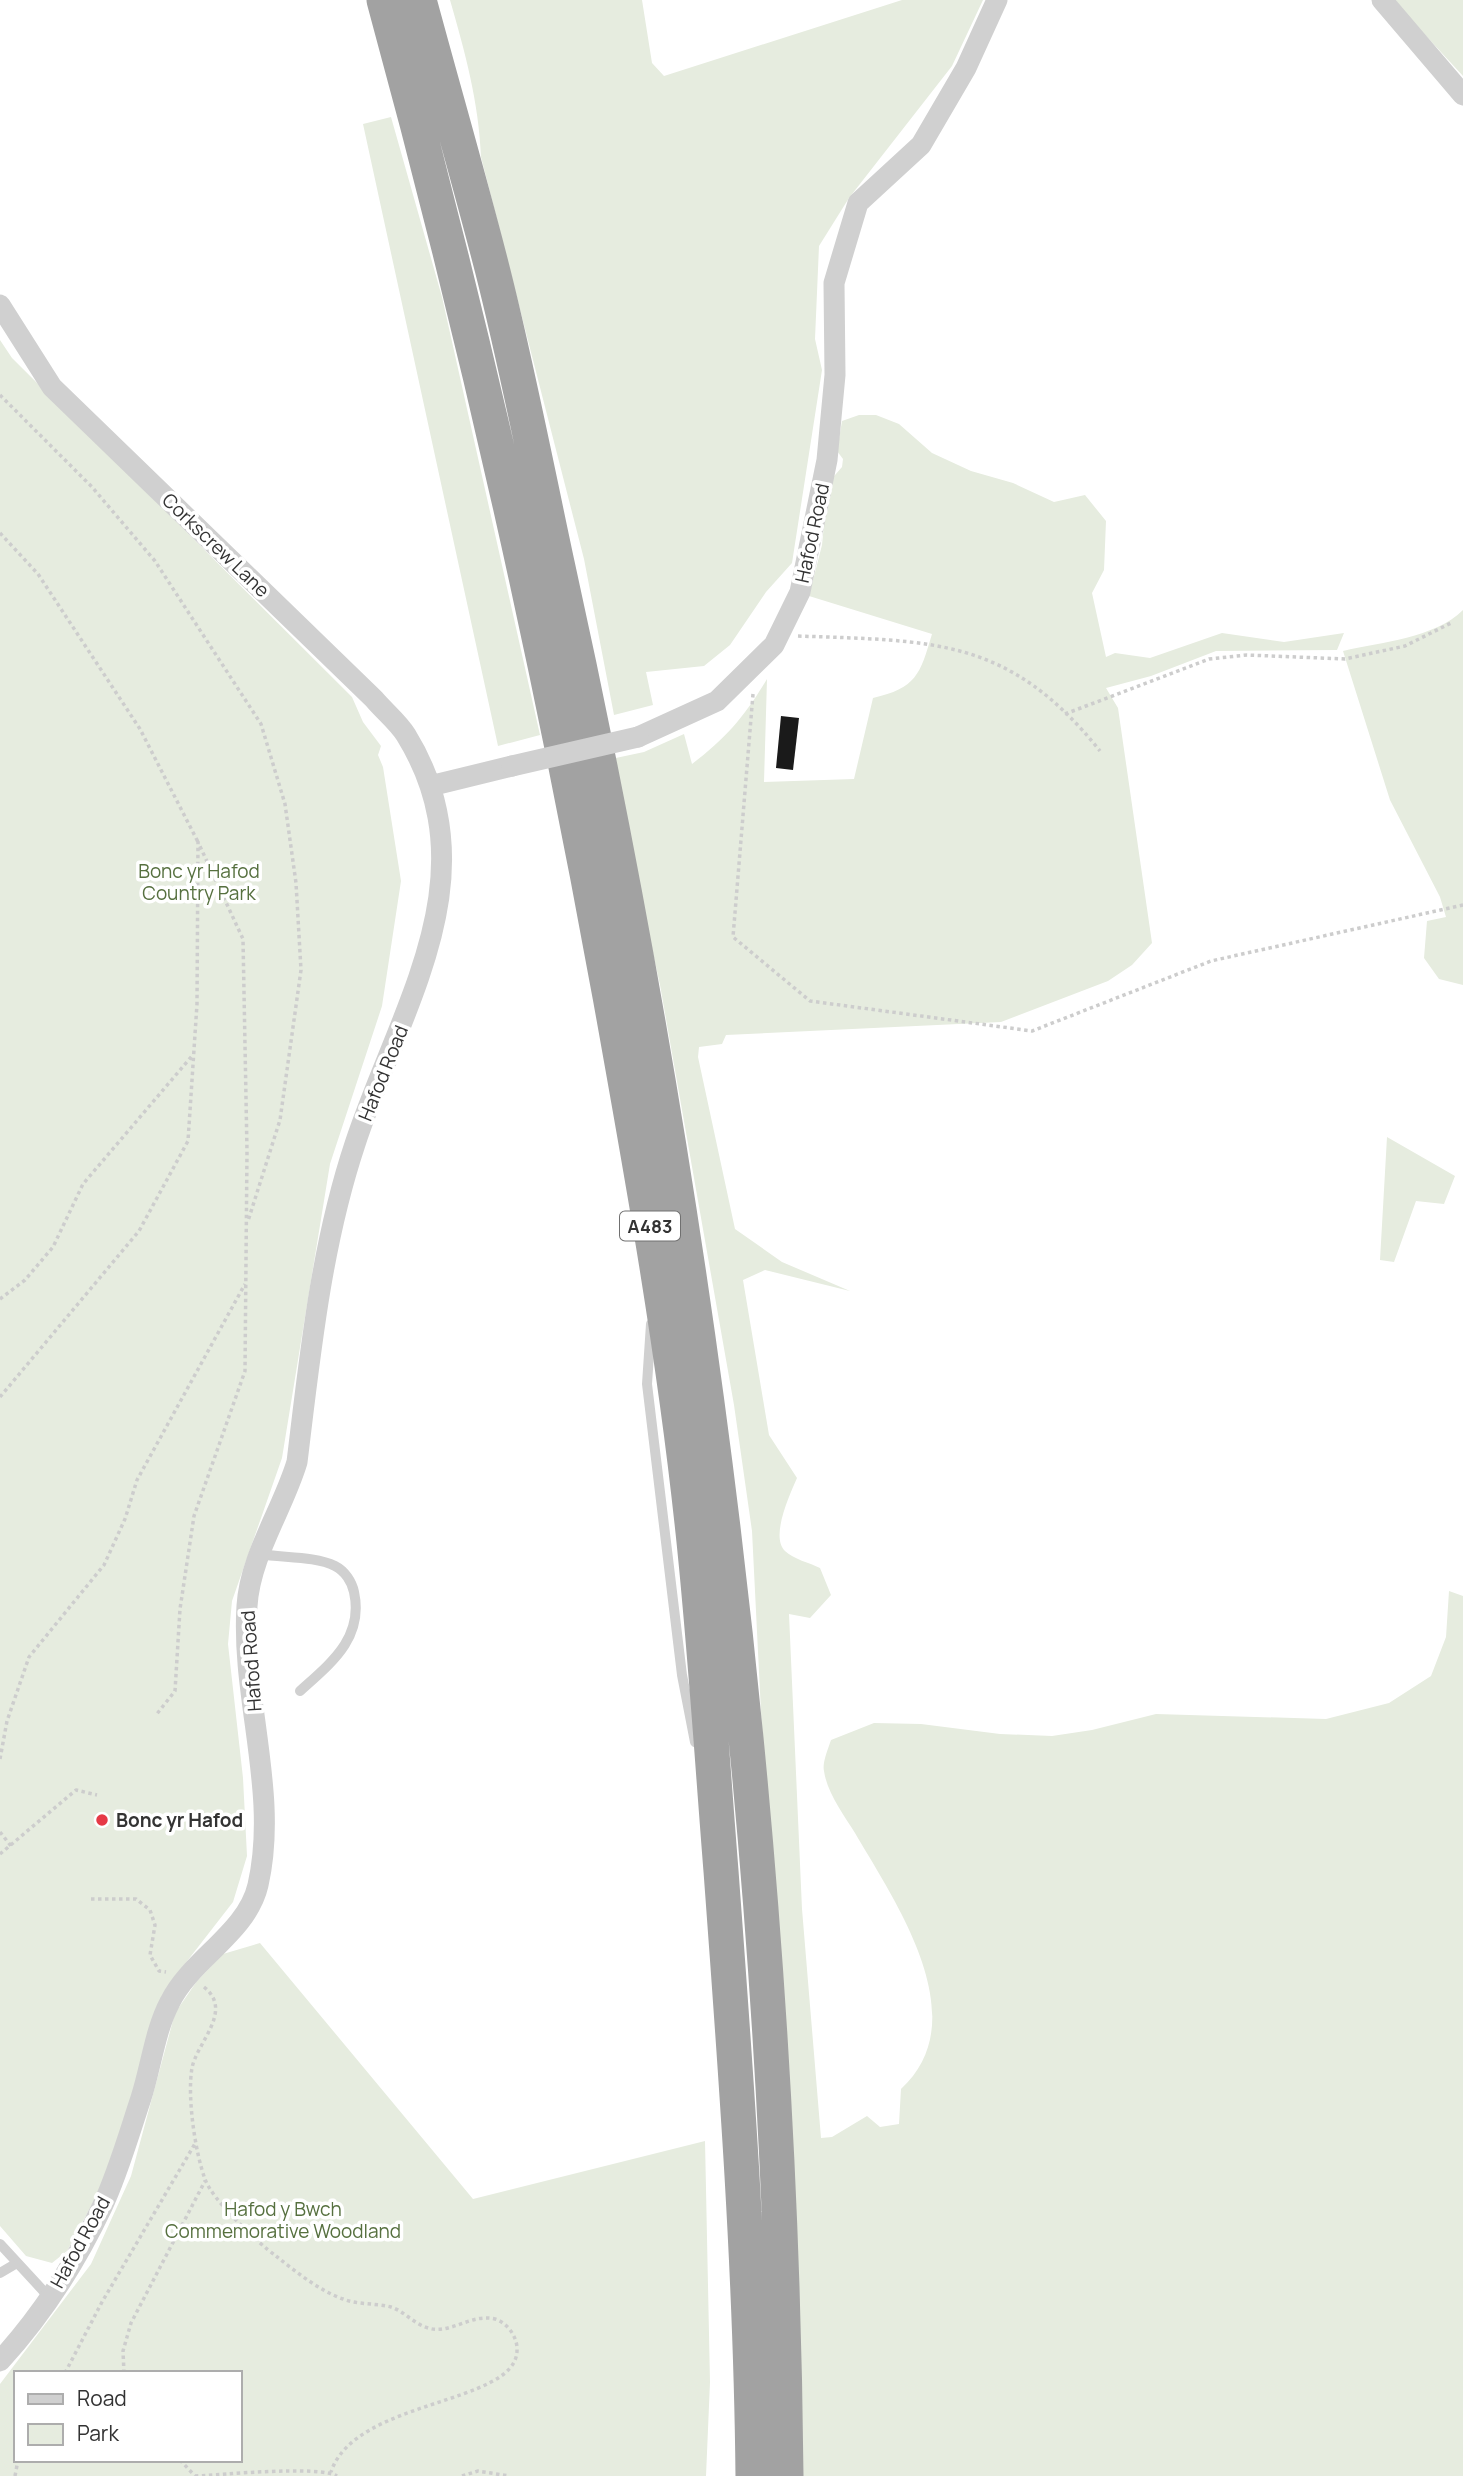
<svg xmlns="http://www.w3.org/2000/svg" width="1463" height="2476" font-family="Manrope,sans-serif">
<rect width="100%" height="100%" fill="#fff"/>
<path fill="#e6ecdf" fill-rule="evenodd" d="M450,0H642L652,63L664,76L902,0H983L952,66L849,198L819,246L815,339L822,370L792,563L766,592L730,645L704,666L646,672L653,705L614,715L584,559L481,157C479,103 465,52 450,0Z
M1393,0H1463V76Z
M391,117L442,297L540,735L498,746L363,124Z
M0,340L12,358L352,697L363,722L381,746L378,755L383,767L401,881L382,1006L330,1164L282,1458L232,1601L228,1644L243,1778L247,1856L233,1902L167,1987L106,2178L67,2251L52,2263L26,2256L0,2226Z
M859,415H876L899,424L932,453L971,471L1013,483L1054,502L1085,495L1106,521L1104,570L1092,593L1106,657L1115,653L1150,658L1222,633L1284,642L1344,633L1337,650L1216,651L1151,676L1106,688L1118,708L1152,943L1132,965L1108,981L1001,1022L726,1035L722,1044L699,1047L698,1057L735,1229L782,1262L850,1291L765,1270L743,1280L769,1435L797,1478C790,1494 770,1537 785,1551C793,1559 810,1563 820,1568L831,1595L810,1618L789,1614L802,1909L821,2138L832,2137L867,2116L880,2127L899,2124L901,2089C977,2019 896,1903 855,1833C844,1815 827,1793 824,1771C822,1763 828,1749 831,1740L874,1723L921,1724L1000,1734L1052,1736L1092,1730L1156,1714L1326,1719L1389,1703L1431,1676L1446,1637L1449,1591L1463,1596V2476H799L752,1531L734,1405L660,985L611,759L644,752L684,734L692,764C727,737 744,717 767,679L764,782L854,779L873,698C916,688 920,675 932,634L809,596L822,545L828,483L842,467L843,459L837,451L842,421Z
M1463,610V985L1439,979L1424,958L1427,921L1446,917L1440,897L1390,800L1343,651C1381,642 1435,638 1463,610Z
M1387,1137L1455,1176L1444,1204L1416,1201L1394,1262L1380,1260Z
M260,1943L473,2199L705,2141L710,2382L706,2476H0V2384L91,2264L131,2176L175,2013L197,1981L223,1954ZM16,2373H240V2460H16Z"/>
<path fill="#1a1a1a" d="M781,716L799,718L793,770L776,768Z"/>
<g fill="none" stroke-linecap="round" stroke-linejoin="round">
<path stroke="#cdcdcd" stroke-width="3.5" stroke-dasharray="3.5 3.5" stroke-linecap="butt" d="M0,395L92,487L155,561L261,724L285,804L296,883L301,970L280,1120L248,1221
M0,533L38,574L140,729L198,842
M798,636C933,641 1009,637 1100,751
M753,694L733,937L810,1001L1032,1031L1211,961L1463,905
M1065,714L1209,659L1247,655L1345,659L1405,646L1451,623
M0,1299L25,1280L53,1247L83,1184L192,1056
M0,1397L139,1231L188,1141L197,1004L198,842L243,939L247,1151L245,1371L194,1516L180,1609L175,1691L156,1715
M0,1759L7,1721L29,1657L104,1565L125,1519L137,1480L245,1284
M0,1832L11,1846
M0,1854L76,1790L97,1795
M91,1899H136L150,1910L155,1925L150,1955L159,1971L166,1972
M204,1987C234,2011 197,2042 192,2068C187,2096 195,2152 205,2179C212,2200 258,2243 276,2256C296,2272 320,2291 343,2299C358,2305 376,2303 391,2307C404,2311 414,2324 428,2328C450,2335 471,2313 495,2319C508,2323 518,2338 517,2351C515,2405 355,2399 331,2472
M65,2373L102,2302L196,2142
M124,2373L123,2351L131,2323L205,2181
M180,2460L195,2476
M15,2476L18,2460
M195,2476C221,2475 319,2465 337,2476
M462,2476L478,2471L509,2476"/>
<path stroke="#d0d0d0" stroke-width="10" d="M651,1324L647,1384L682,1675L695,1742
M260,1554C283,1558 315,1556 335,1566C345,1571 352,1582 354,1592C364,1638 331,1663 300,1691
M0,2244L49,2297
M0,2273L17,2263"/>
<path stroke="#d0d0d0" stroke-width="21" d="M1382,0L1463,95
M0,305L52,387L374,699C384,711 398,722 406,735C493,876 399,1009 355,1144C321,1246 310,1355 297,1462C283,1509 250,1556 247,1606C241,1698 279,1793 258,1885C247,1933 191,1959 170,2002C155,2030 151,2067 141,2098C129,2134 118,2173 102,2207C76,2262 41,2316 0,2361
M638,737L717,701L774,645L800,592L827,460L835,375L834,283L858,203L921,145L966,68L997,0
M430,786L512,766"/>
<path stroke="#a2a2a2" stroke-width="35" d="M384,0C474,328 549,661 610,996C642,1174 674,1352 693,1532C705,1645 712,1758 721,1871C736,2073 751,2274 753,2476
M419,0C443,89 469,178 492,268C517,366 536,465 557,563C696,1192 780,1832 786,2476"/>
<path stroke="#d0d0d0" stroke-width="21" d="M512,766L638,737"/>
</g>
<circle fill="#e63946" stroke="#fff" stroke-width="2.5" cx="102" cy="1820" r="7"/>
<g text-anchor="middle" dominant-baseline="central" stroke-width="7" stroke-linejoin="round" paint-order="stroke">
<rect fill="#fff" stroke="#707070" stroke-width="2" x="620" y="1211.5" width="60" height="29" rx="5"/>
<g font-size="18" font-weight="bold" fill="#333">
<text x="650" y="1226">A483</text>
</g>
<g font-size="19" fill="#333" stroke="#fff">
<text transform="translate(812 533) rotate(-78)">Hafod Road</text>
<text transform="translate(216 545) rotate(44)">Corkscrew Lane</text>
<text transform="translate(383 1073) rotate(-68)">Hafod Road</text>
<text transform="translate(251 1661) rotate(-94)">Hafod Road</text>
<text transform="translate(80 2242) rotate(-61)">Hafod Road</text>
</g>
<g font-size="19" fill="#56703f" stroke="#fff">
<text x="199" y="871">Bonc yr Hafod<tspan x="199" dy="22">Country Park</tspan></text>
<text x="283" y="2209">Hafod y Bwch<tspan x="283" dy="22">Commemorative Woodland</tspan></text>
</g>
<g font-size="19" font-weight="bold" fill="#333" stroke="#fff" text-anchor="start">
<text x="116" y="1820">Bonc yr Hafod</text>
</g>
</g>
<rect x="14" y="2371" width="228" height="91" fill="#ffffff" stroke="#adadad" stroke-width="2"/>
<rect x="28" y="2394" width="35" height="10" fill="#d0d0d0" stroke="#adadad" stroke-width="2"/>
<text x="77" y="2406" font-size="21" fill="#333333">Road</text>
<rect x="28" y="2424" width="35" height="21" fill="#e6ecdf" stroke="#adadad" stroke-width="2"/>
<text x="77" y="2441" font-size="21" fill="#333333">Park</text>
</svg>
